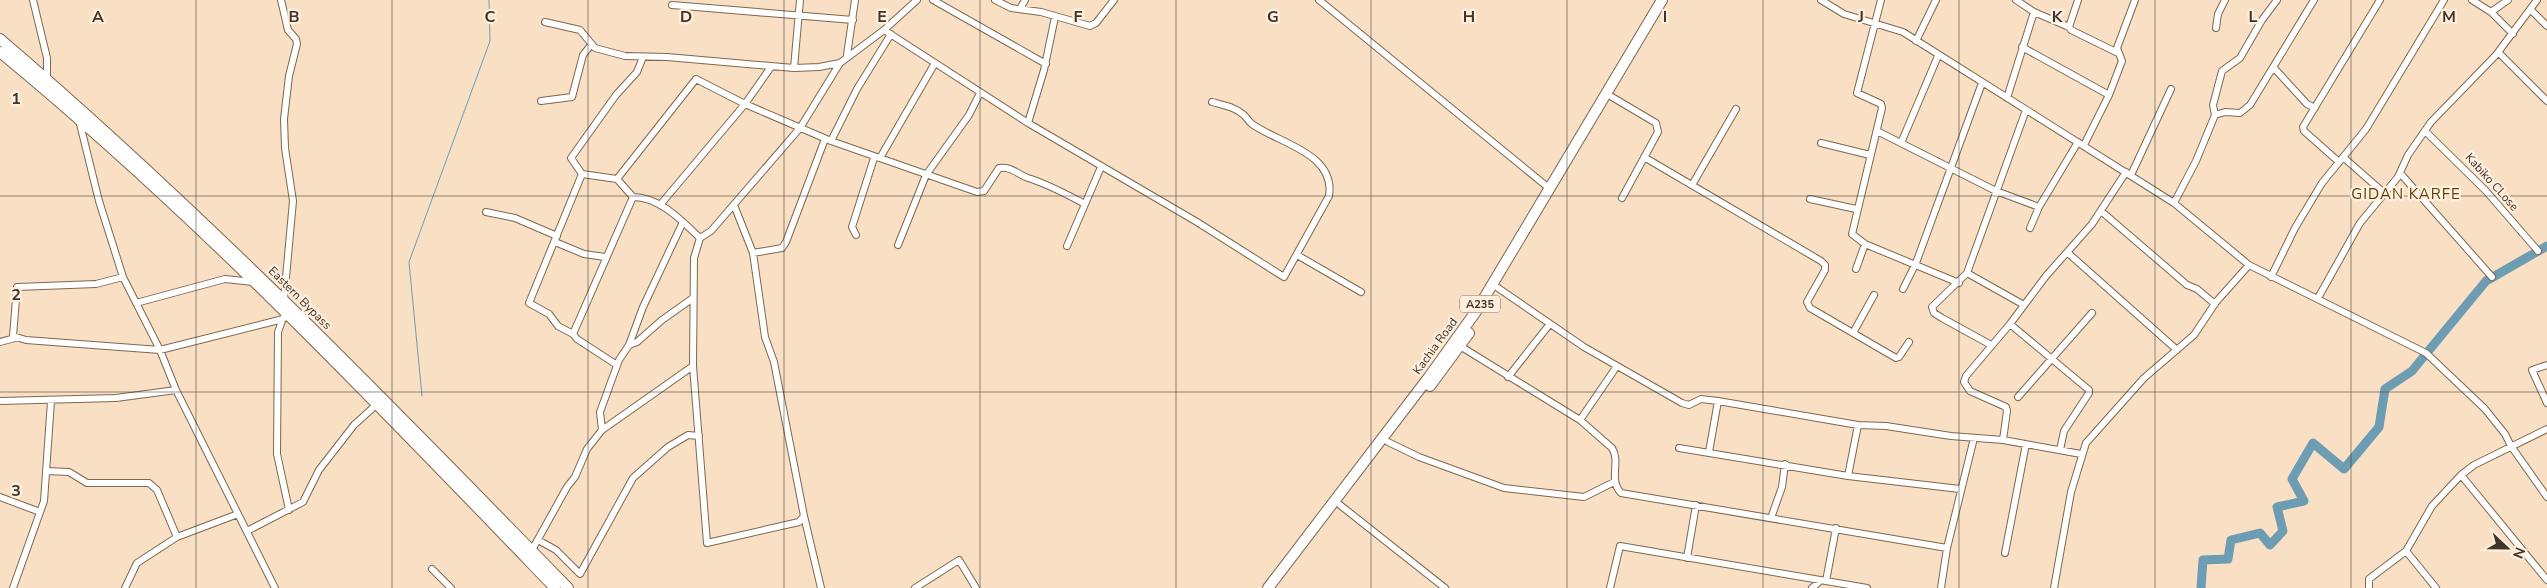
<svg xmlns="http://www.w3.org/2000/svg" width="2547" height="588" font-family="'Nunito Sans',sans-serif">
<rect width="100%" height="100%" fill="#f9e0c5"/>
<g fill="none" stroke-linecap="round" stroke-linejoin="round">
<path stroke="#6d9db3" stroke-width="1" d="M422,396L409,262L490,41L489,0"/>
<path stroke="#6d9db3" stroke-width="9" d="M2201,588L2203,560L2228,559L2231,540L2260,533L2270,545L2283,531L2277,507L2304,501L2292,479L2313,443L2344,469L2379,427L2385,389L2412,371L2486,281L2547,246"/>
<defs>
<path id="minor" d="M33,0L47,58V80
M281,0L288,30L296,39L297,44L289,76L284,119L285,148L293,201L284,299
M933,0L1046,64
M995,0L1011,8L1041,12L1090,26L1096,23L1114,0
M1319,0L1550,189
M1821,0L1844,14L1903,32L2174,203L2249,265L2426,353L2485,409L2505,434L2511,446L2547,497
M1881,0L1857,93L1881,104L1882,108L1852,234L1865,244L1959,283
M2016,0L2034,12L2069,27L2071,30L2118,53
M2472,0L2491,12L2513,34
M672,5L853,20
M1020,9L1025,0
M2530,9L2547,26
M2491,12L2508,0
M545,22L580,30L595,48L625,56L667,57L794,68L819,67L840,63
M2069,27L2078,0
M2216,28L2218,14L2225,0
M884,30L1028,123L1197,222L1284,277L1329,196C1336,153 1278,143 1252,124C1249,122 1247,118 1244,115C1235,107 1223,105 1212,102
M1916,41L1936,0
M2022,47L2109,95
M2499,53L2547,101
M847,55L855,0
M643,57L637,72L616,95L571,158L582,174L617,179L633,197C660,197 682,221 700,238
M794,68L800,0
M2274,68L2307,104L2315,108
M1612,97L1656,123L1658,132L1622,198
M2007,98L2034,12
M541,101L572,97L583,55L591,45
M2215,115L2213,105L2222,71L2240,58L2262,20L2277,0
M79,120L99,201L123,277L160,350L176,390L275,588
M1028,123L1044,70L1055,17
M1877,131L1996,191L2039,207
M2425,131L2486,191L2538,251
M831,141L857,89L891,34
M1821,143L1870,155
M1901,143L1938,56
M2084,145L2109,95L2122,61L2117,48L2135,0
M1644,157L1821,261L1825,265V270L1807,302L1810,308L1896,358L1899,357L1909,342
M2343,157L2384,193
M880,158L935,63
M2339,162L2304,131L2303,127L2380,0
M2400,173L2492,277
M2131,175L2171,89
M617,179L696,79L745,104L831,141L977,192L984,191L999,168C1011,166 1017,174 1028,178C1048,184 1066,194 1085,204
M1692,185L1736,109
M1810,199L1856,209
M2174,203L2196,161L2215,115L2225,112L2240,113L2250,105L2314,0
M660,205L745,104L771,67
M734,205L753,253L765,337L774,362L804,516L799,522L707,543L693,366L694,258L700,238L711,231L800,128L840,63L884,30L917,0
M2101,211L2187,285L2197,289L2215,304
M486,212L515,218L557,236
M2030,228L2039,207L2078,142
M856,235L852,227L874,158
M555,242L584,254L605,257
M898,245L926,175L969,115L980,93
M1067,246L1101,167
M753,253L782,248L786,242L825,139
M2068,253L2177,350
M1297,255L1361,292
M1856,269L1865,244
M1967,273L2024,305
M123,277L96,284L17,287L13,336L26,340L160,350L283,319
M2271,277L2295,228L2322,183L2366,129L2444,0
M1498,288L1584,347L1682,403L1689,405L1701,399L1718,401
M1903,289L1916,263L1982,83
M2318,298L2360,223L2398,177L2408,155L2431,122L2496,55L2537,0
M136,303L225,279L253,282
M283,318L278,332L277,454L289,510
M2010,324L2089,390V393L2064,431L2060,450
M1853,333L1874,295
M573,334L558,326L549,314L529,303L582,174
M0,342L15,338
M629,345L643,307L683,222
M1991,345L1942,318L1934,313L1932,307L1967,273L2026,110
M1460,346L1580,420L1612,448C1621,462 1608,479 1621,493L1947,548
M617,365L577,339L573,334L633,197
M2547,365L2532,370L2547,403
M1508,377L1549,325
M2018,397L2092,313
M0,401L116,398L176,390
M1580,420L1617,366
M602,430L693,366
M2003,440L2007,411L2006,407L1970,391L1964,382L1966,376L2010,324L2046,276L2092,224L2126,172
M1388,442L1419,457L1504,488L1584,497L1614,482
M1679,448L1848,476L1960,489
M1709,452L1718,401L1858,425L1886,426L1951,436L2003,440L2081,454
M47,471L69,472L87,483H149L157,490L177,537
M2461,475L2547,580
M1848,476L1858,425
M0,497L40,512
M1340,505L1445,588
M804,516L821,588
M1771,518L1782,487L1785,464
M247,531L303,502L319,470L354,425L376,405
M538,540L556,550L580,574L633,478L668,447L688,435L699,436
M532,550L567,487L575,477L587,449L602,430L600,412L619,360L629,345L637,342L662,320L693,298
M2005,553L2026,444
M1687,558L1696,505
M432,569L451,588
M1826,581L1836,528
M13,588L44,501L51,401
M125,588L137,563L177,537L238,514
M915,588L959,560L976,588
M1610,588L1620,546L1867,588
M1812,588L1820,581
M1941,588L1947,548L1974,438
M2054,588L2071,492L2086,443L2144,378L2194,335L2216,302L2249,265
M2369,588V579L2406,551
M2436,588L2406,551L2432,506L2461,475L2474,465L2547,429"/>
<path id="trunk" d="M0,39C201,211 384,399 568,588
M0,52C198,215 377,403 555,588
M1430,386L1469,333
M1268,588L1429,377L1477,310L1662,0"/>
</defs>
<use href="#minor" stroke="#7d674f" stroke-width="8"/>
<use href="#trunk" stroke="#7d674f" stroke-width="12"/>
<use href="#minor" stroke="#fff" stroke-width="6"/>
<use href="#trunk" stroke="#fff" stroke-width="10"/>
</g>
<path fill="none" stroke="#3f352a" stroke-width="1" stroke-opacity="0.55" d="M196,0V588M392,0V588M588,0V588M784,0V588M980,0V588M1176,0V588M1371,0V588M1567,0V588M1763,0V588M1959,0V588M2155,0V588M2351,0V588M0,196H2547M0,392H2547"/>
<g text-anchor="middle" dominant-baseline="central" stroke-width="4.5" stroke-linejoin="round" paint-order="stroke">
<rect fill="#feefdf" stroke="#786d60" stroke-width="1" x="1460" y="295.5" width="40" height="17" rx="4"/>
<g font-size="11" font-weight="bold" fill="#3f352a">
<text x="1480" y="304">A235</text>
</g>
<g font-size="12" fill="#3f352a" stroke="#feefdf">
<text transform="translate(2492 182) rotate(48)">Kabiko CLose</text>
<text transform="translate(300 298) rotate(45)">Eastern Bypass</text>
<text transform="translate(1435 346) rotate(-54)">Kachia Road</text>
</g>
<g font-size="15" letter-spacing="1" fill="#5b3e01" stroke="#feefdf">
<text x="2406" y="194">GIDAN KARFE</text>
</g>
</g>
<g font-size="16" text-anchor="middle" font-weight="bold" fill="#3f352a" stroke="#feefdf" stroke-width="4.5" stroke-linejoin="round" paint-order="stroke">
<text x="98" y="22">A</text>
<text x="294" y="22">B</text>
<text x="490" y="22">C</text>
<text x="686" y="22">D</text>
<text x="882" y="22">E</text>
<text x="1078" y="22">F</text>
<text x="1273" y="22">G</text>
<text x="1469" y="22">H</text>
<text x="1665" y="22">I</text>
<text x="1861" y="22">J</text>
<text x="2057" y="22">K</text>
<text x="2253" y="22">L</text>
<text x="2449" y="22">M</text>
<text x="16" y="104">1</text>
<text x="16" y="300">2</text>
<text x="16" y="496">3</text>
</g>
<g transform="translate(2507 548) rotate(112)" stroke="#feefdf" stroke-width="4" paint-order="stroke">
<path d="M0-4L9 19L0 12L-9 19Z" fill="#3f352a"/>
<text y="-8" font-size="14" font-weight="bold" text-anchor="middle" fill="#3f352a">N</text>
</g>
</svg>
